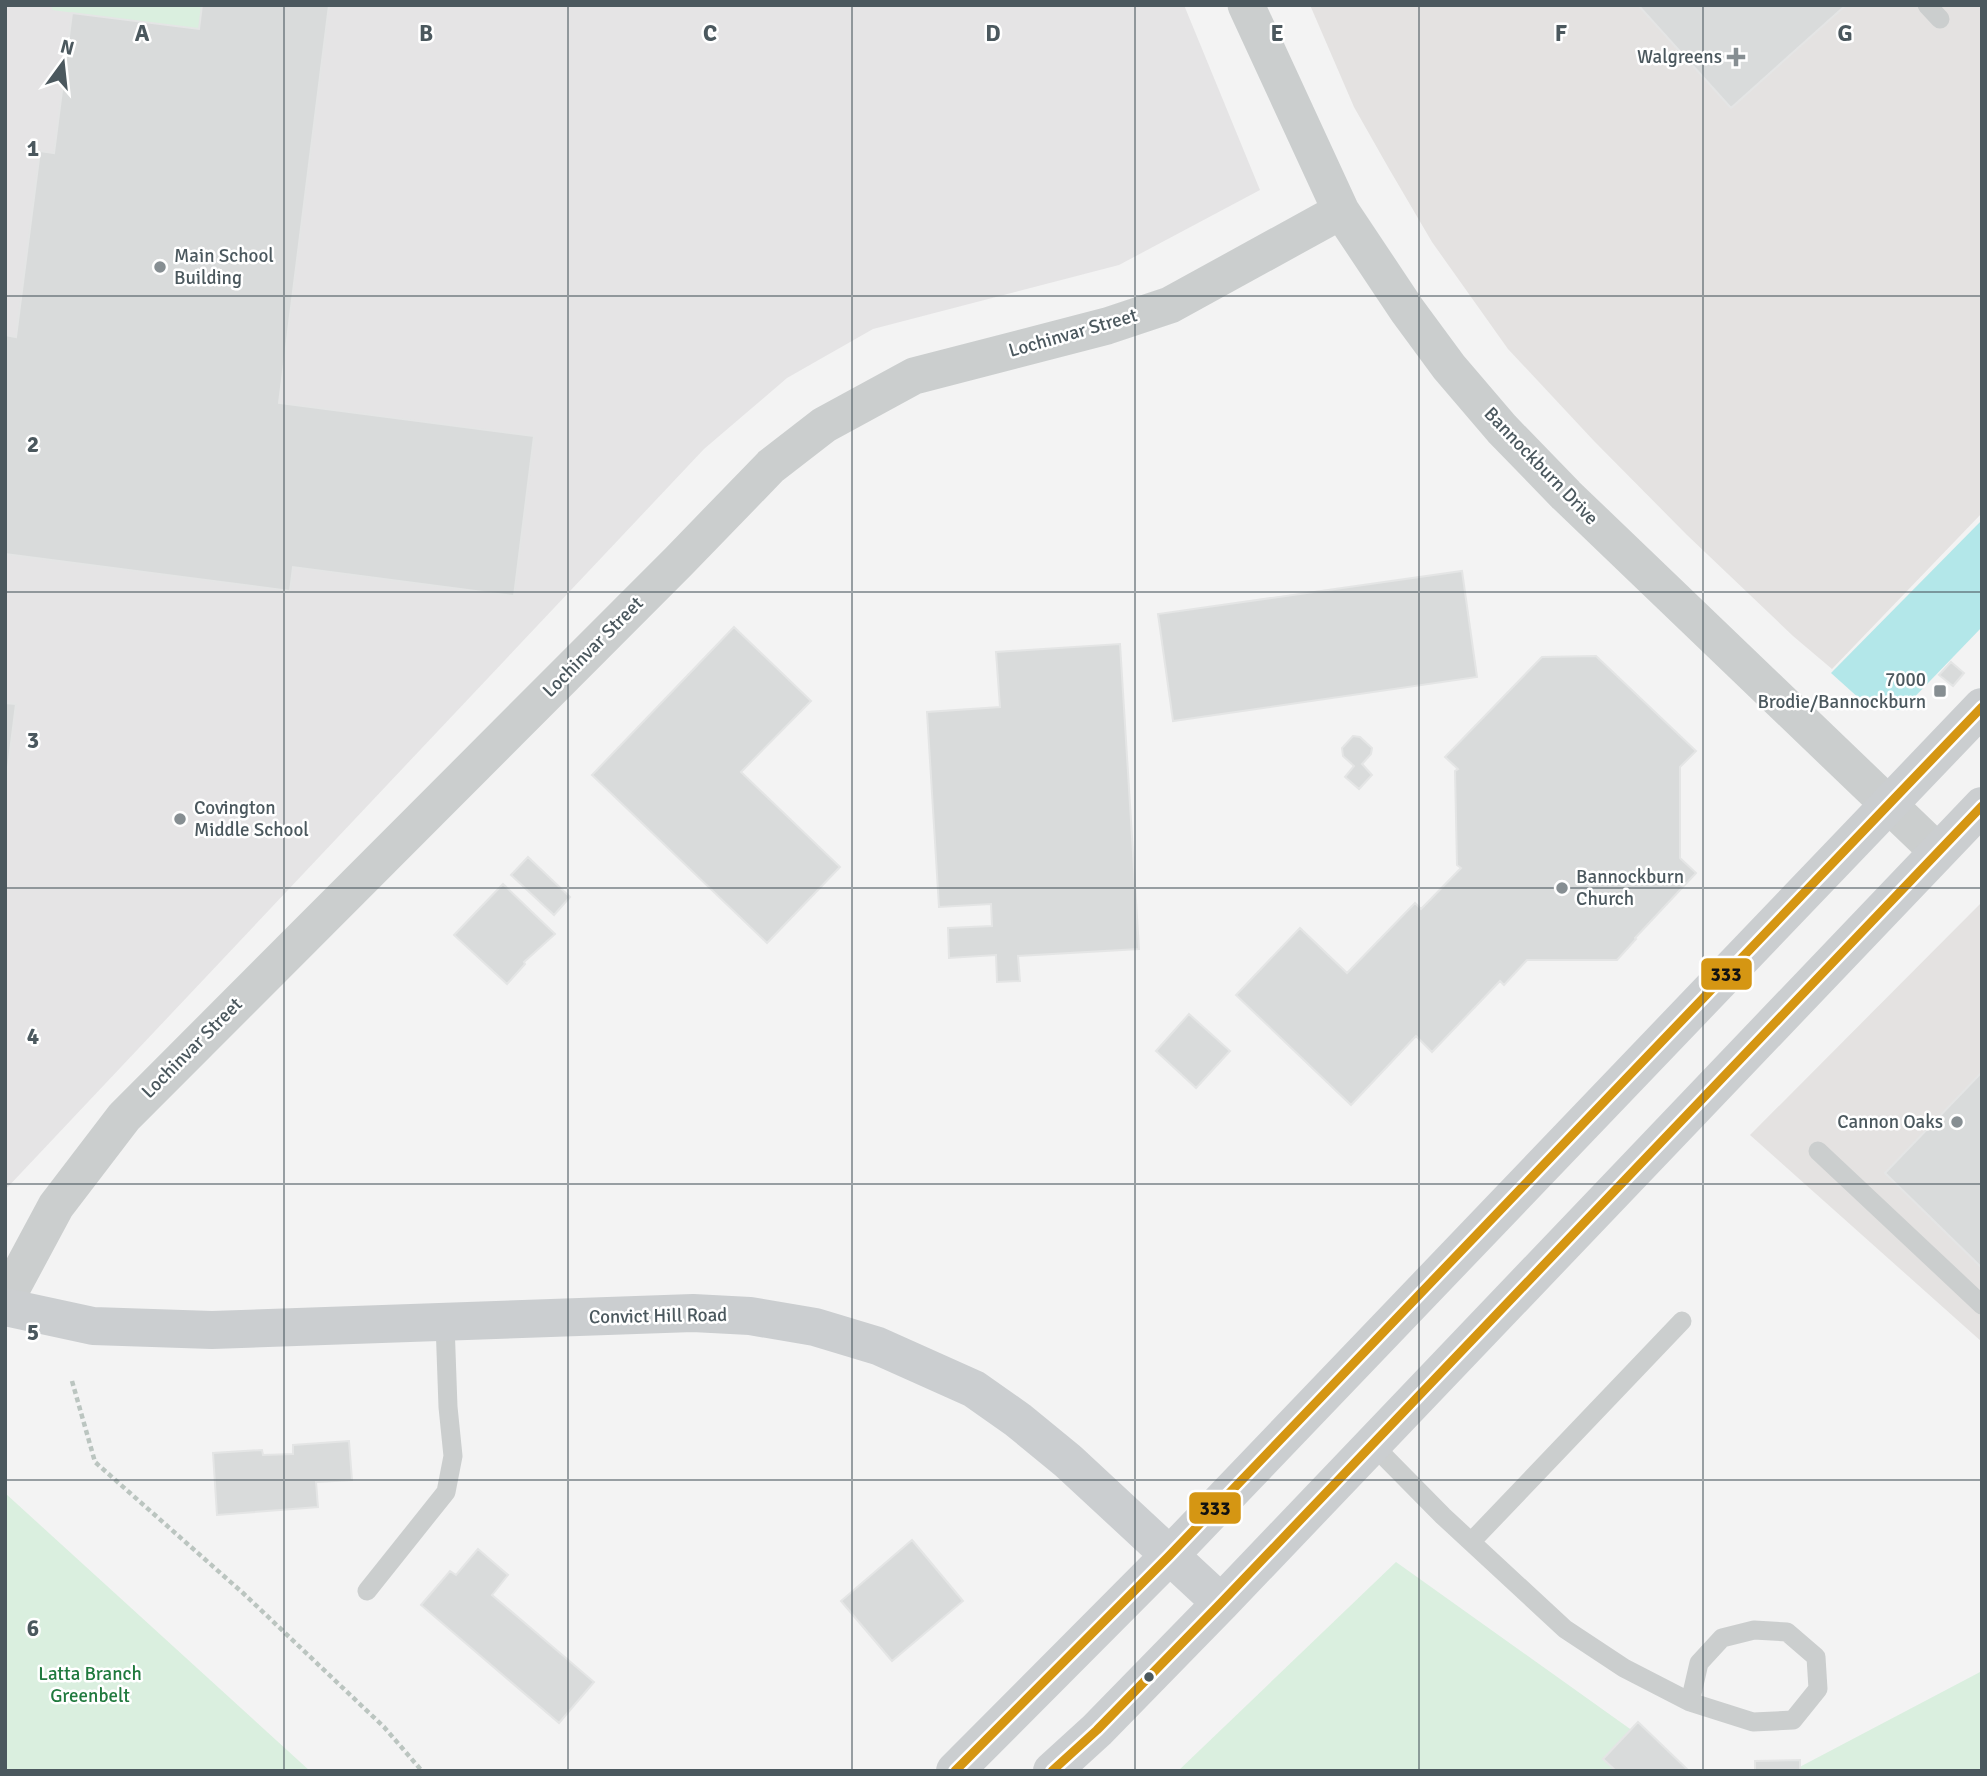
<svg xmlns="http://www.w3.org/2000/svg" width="1987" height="1776" font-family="Signika,sans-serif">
<rect width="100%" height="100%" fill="#f3f3f3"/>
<path fill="#e4e2e1" d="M1310,5H1978L1982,9V513L1832,669L1793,636L1687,535L1594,441L1508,349L1432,242L1388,167L1354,107Z
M1982,902V1342L1750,1135Z"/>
<path fill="#e5e4e5" d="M5,5H1184L1260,190L1119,265L873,329L787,378L704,449L5,1190Z"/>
<path fill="#daefdf" d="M52,5H202L199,29L52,10Z
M5,1493L310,1771H5Z
M1396,1562L1689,1771H1178Z
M1982,1671V1771H1792Z"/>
<path fill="#b3e7e9" d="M1982,520V627L1902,710L1871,709L1831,673Z"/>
<path fill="#d9dbdb" stroke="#e4e5e5" stroke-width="2" d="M202,5H329L279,403L534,436L514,596L293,567L290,591L5,554V335L16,337L40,151L54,153L72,13L199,29Z
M1638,5H1846L1731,108Z
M1462,571L1477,677L1173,721L1158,614Z
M734,627L811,701L741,772L840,867L767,943L592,775Z
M1120,644L1139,949L1018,956L1020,981L997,982L996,955L949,958L948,928L992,926L991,904L939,907L927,712L1000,707L996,652Z
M1596,656L1696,751L1680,767V858L1696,873L1635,938L1636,939L1617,960H1527L1504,985L1500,981L1432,1052L1416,1036L1351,1105L1236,995L1300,928L1347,973L1415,903L1421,909L1461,868L1457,865L1455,771L1458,769L1445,757L1542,657Z
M1951,662L1964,673L1953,686L1939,675Z
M5,703L16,704L5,791Z
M1353,736L1360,737L1372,748L1371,754L1362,764L1372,775L1359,789L1345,777L1354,766L1343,756L1342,748Z
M528,857L570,897L554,915L511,875Z
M503,884L555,934L524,962L525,964L507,984L454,935Z
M1189,1014L1230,1051L1196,1088L1156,1051Z
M1982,1072V1268L1885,1173Z
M349,1441L352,1480L316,1482L318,1507L217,1515L213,1453L262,1450L263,1455L293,1454V1445Z
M912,1540L963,1601L892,1661L841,1601Z
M478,1549L508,1575L492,1595L594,1682L559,1723L421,1605L450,1571L456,1575Z
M1638,1722L1689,1771H1616L1603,1759Z
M1800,1760V1771H1755V1761Z"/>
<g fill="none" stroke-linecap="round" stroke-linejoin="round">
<path stroke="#bbc5c0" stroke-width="4.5" stroke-dasharray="5 3.5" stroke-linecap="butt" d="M72,1381L95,1462L243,1593L384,1727L422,1771"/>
<path stroke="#cbcece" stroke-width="19" d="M1927,5L1940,19
M1818,1151L1982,1305
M1372,1444L1443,1516L1565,1629L1624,1668L1690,1702L1753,1722L1793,1720L1818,1689L1816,1657L1787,1632L1754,1630L1722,1638L1699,1663L1690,1702
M1471,1542L1682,1321
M367,1591L446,1492L453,1456L448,1407L445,1323"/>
<path stroke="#cbcece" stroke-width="37" d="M1246,5L1341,211L1407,310L1449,367L1502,429L1566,495L1937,851
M5,1301L56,1206L124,1117L679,561L771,466L824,425L914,376L1107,326L1170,305L1341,211"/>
<path stroke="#cbced0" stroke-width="38" d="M5,1307L93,1326L212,1330L693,1313L750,1316L815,1327L878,1346L974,1389L1018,1420L1068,1461L1221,1603
M955,1771L1169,1556L1982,707
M1052,1771L1097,1730L1221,1603L1982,806"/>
<defs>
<path id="bus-1" d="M955,1771L1169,1556L1982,707
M1052,1771L1097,1730L1221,1603L1982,806"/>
</defs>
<use href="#bus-1" stroke="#fff" stroke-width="14"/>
<use href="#bus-1" stroke="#d59613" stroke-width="9"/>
</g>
<path fill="none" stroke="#4b585e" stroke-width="2" stroke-opacity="0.55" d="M284,5V1771M568,5V1771M852,5V1771M1135,5V1771M1419,5V1771M1703,5V1771M5,296H1982M5,592H1982M5,888H1982M5,1184H1982M5,1480H1982"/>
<g fill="#868e92" stroke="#fff" stroke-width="2.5">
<path d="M1732.5 46.5h7v7h7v7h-7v7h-7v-7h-7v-7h7z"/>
<circle cx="160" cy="267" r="7"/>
<rect x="1933" y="684" width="14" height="14" rx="3.5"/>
<circle cx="180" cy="819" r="7"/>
<circle cx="1562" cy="888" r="7"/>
<circle cx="1957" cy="1122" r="7"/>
</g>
<circle fill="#4b585e" stroke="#fff" stroke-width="2.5" cx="1149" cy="1677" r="6"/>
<g text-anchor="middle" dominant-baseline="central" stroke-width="5" stroke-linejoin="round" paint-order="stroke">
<g font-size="19" fill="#4b585e" stroke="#fff" text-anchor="end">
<text x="1722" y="57">Walgreens</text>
<text x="174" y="256" text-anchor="start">Main School<tspan x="174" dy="22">Building</tspan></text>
<text x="1926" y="680">7000<tspan x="1926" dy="22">Brodie/Bannockburn</tspan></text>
<text x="194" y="808" text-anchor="start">Covington<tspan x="194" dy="22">Middle School</tspan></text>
<text x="1576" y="877" text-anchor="start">Bannockburn<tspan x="1576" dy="22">Church</tspan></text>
<text x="1943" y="1122">Cannon Oaks</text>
</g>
<g font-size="19" fill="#4b585e" stroke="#fff">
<text transform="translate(1073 333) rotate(-16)">Lochinvar Street</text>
<text transform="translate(1541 466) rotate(46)">Bannockburn Drive</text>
<text transform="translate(593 647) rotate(-45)">Lochinvar Street</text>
<text transform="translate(192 1048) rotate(-45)">Lochinvar Street</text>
<text transform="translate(658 1316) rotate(-1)">Convict Hill Road</text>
</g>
<g font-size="19" fill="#207a3e" stroke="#fff">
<text x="90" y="1674">Latta Branch<tspan x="90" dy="22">Greenbelt</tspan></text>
</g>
</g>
<g font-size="23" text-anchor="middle" font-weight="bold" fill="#4b585e" stroke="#fff" stroke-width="5" stroke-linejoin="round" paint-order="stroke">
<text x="142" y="41">A</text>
<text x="426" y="41">B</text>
<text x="710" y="41">C</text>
<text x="993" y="41">D</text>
<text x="1277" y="41">E</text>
<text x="1561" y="41">F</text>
<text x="1845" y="41">G</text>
<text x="33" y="156">1</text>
<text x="33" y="452">2</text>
<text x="33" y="748">3</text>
<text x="33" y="1044">4</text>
<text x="33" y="1340">5</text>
<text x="33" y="1636">6</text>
</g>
<g stroke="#fff" stroke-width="2.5">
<rect x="1700" y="957" width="53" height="34" rx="7" fill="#d59613"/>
<rect x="1188" y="1491" width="54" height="34" rx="7" fill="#d59613"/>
</g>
<g font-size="19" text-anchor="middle" font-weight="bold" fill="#111">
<text x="1726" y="981">333</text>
<text x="1215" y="1515">333</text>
</g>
<rect width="1987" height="1776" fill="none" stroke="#4b585e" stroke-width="14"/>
<g transform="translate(63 63) rotate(15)" stroke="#ffffff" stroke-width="5" paint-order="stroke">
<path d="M0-5L12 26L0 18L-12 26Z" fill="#4b585e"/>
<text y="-10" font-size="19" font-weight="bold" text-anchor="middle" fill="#4b585e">N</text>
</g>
</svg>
